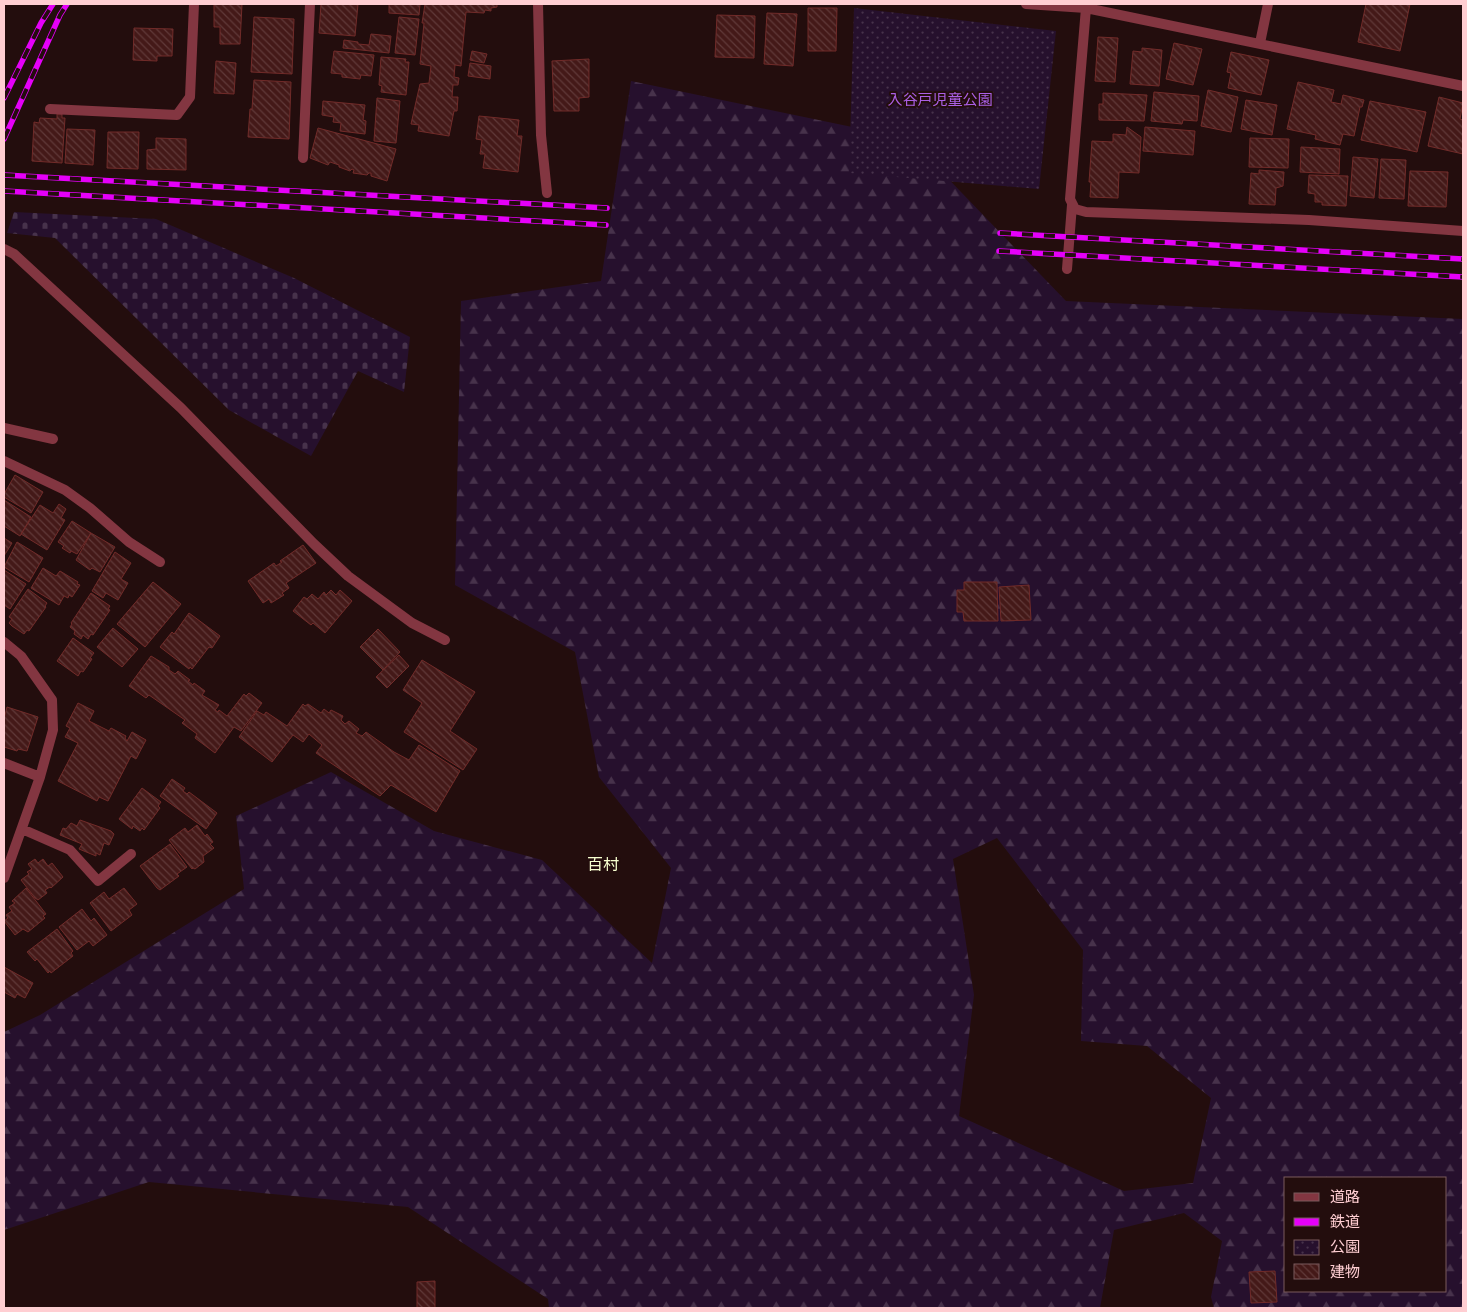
<svg xmlns="http://www.w3.org/2000/svg" width="1467" height="1312" font-family="Barlow,'Noto Sans JP',sans-serif">
<defs>
<pattern id="forest-firs" width="22" height="20" patternUnits="userSpaceOnUse" patternTransform="scale(1.25)"><rect width="22" height="20" fill="#26102d"/><path d="M5 1l3.5 6h-7zM16 11l3.5 6h-7z" fill="#47324b"/></pattern>
<pattern id="cemetery-stones" width="16" height="16" patternUnits="userSpaceOnUse" patternTransform="scale(1.25)"><rect width="16" height="16" fill="#26102d"/><path d="M2 7V4a2 2 0 0 1 4 0v3zM10 15v-3a2 2 0 0 1 4 0v3z" fill="#47324b"/></pattern>
<pattern id="park-dots" width="8" height="8" patternUnits="userSpaceOnUse" patternTransform="scale(1.25)"><rect width="8" height="8" fill="#26102d"/><path d="M2 2h.1M6 6h.1" fill="none" stroke="#47324b" stroke-width="1.8" stroke-linecap="round"/></pattern>
<pattern id="building-back-hatch" width="6" height="6" patternUnits="userSpaceOnUse" patternTransform="scale(1.25)"><rect width="6" height="6" fill="#441918"/><path d="M-1 5l2 2M0 0l6 6M5-1l2 2" fill="none" stroke="#603939"/></pattern>
</defs>
<rect width="100%" height="100%" fill="#230d0d"/>
<path fill="url(#forest-firs)" fill-rule="evenodd" d="M631,81L910,139L1066,301L1463,319V1308H1214L1211,1297L1222,1241L1184,1213L1114,1230L1100,1308H549L548,1299L408,1207L149,1182L4,1230V1032L40,1015L244,889L236,816L331,772L434,831L542,860L652,963L671,868L599,777L575,652L455,585L461,301L601,281ZM997,838L1083,950L1081,1041L1147,1046L1211,1098L1193,1183L1124,1191L959,1116L974,995L953,859ZM1286,1178H1446V1291H1286Z"/>
<path fill="url(#cemetery-stones)" d="M14,212L156,219L294,278L410,337L404,392L358,371L311,456L229,410L55,238L7,233Z"/>
<path fill="url(#park-dots)" d="M854,8L1056,31L1039,189L849,173Z"/>
<path fill="url(#building-back-hatch)" stroke="#712b29" d="M214,4H242L240,44H220V27H214Z
M321,4H358L355,36L319,33Z
M389,4H420L419,15L389,13Z
M425,4H497V7L491,8V11L485,10L484,13L466,12L461,66L455,65L454,77L459,78L458,85H453L452,97H458L457,111H454L449,136L418,131L419,125L411,124L420,84L429,83L431,66L420,64L424,23H422Z
M1366,4H1410L1400,51L1358,42Z
M808,8H837L836,51H808Z
M767,13L797,14L793,66L764,64Z
M717,15L755,16L754,58L715,57Z
M254,17L294,19L292,74L251,72Z
M399,17L419,19L415,55L395,53Z
M134,28L173,29L172,56H157V61L133,60Z
M371,34L391,36L389,53L343,48L344,40L358,42V44L369,45Z
M1098,37L1118,38L1115,82L1095,81Z
M1174,43L1202,49L1193,85L1166,79Z
M1142,48L1162,50L1159,86L1130,84L1133,51L1142,52Z
M334,51L374,55L371,76L361,75L360,79L342,77V74L331,73Z
M472,51L487,54L484,63L470,60Z
M1231,52L1269,60L1261,95L1228,88L1231,73L1227,72Z
M381,57L406,59L405,62H409L406,95L381,92L382,86L379,85Z
M589,59V97L579,98V111H554L552,61Z
M216,61L236,63L234,94L214,93Z
M470,63L491,66L490,79L468,76Z
M254,80L291,82L289,139L248,137L250,109H252Z
M1298,82L1334,90L1331,102L1341,104L1343,95L1364,100L1362,107H1360L1354,136L1343,134L1340,145L1315,139L1316,135L1287,129Z
M1208,90L1238,97L1231,132L1201,126Z
M1154,92L1199,96L1197,121L1183,120L1182,124L1151,121Z
M1103,93L1147,95L1144,121L1099,120V104H1103Z
M1439,97L1463,103L1460,119L1463,120V154L1428,146Z
M377,98L400,101L396,143L374,141Z
M1246,100L1277,105L1272,135L1241,129Z
M323,101L365,105L363,120L366,121L365,134L340,131L341,123L333,122L334,117L322,115Z
M1370,101L1426,112L1417,152L1361,140Z
M57,114H62V118H65L62,163L32,161L34,122L39,123L40,118L57,119Z
M479,116L519,120L517,136H522L518,172L483,168L485,154H480L482,140L476,139Z
M1127,127L1141,137L1139,173L1119,172L1118,198L1090,197L1091,182H1089L1092,141L1113,142V134L1126,135Z
M1145,127L1195,131L1193,155L1143,151Z
M318,128L396,149L387,181L371,176V173H369L367,175L353,173L354,170L352,169L350,171L339,167V165L330,162L328,165L310,158Z
M67,129L95,130L93,165L65,163Z
M108,132H139L138,169L107,168Z
M156,138L186,139V170L147,169V150L156,149Z
M1250,138L1289,139L1288,168L1249,167Z
M1301,147L1340,149L1339,174L1300,172Z
M1353,157L1378,159L1374,198L1350,196Z
M1381,159L1406,160L1404,199L1379,198Z
M1259,170L1284,172L1283,186L1276,188L1275,205L1249,204L1251,173L1259,174Z
M1410,171L1448,172L1446,207L1408,206Z
M1309,175L1348,176L1346,206L1322,205V202H1315V194L1308,193Z
M15,475L43,492L31,513L4,497V494Z
M4,500L31,517L20,536L4,526Z
M59,504L66,509L61,518L65,520L47,550L21,534L40,505L53,513Z
M72,521L91,533L77,554L71,551L70,553L62,548L64,546L58,542Z
M91,533L115,547L100,572L92,568L90,570L76,560Z
M4,538L12,543L4,556Z
M17,542L43,558L29,582L4,567Z
M303,545L316,563L286,583L289,588L282,593L284,595L271,603L269,599L263,603L248,581L274,563L276,566L282,562L280,561Z
M115,552L131,563L121,579L128,583L118,600L106,593L103,598L92,591Z
M43,568L56,576L60,571L78,582L77,584L80,585L72,597L69,595L68,598L64,596L59,605L31,588Z
M4,570L26,584L10,609L4,605Z
M153,582L181,604L145,647L117,624Z
M964,582H997L998,621H964L963,612H957V590H964Z
M1029,585L1031,620L1001,621L999,587Z
M28,589L47,603L45,606L46,607L29,631L27,630L24,634L12,626L9,623L12,619L9,617Z
M331,590L336,595L340,590L352,601L325,633L313,623L311,625L293,611L304,597L307,599L312,594L318,599L324,592L326,595Z
M91,593L110,606L108,609L110,610L93,635L91,634L88,639L83,635L81,639L74,634L75,631L70,627L72,624L71,623Z
M189,613L220,636L212,648L209,647L192,669L190,667L189,669L160,647L172,632L174,634Z
M113,628L138,649L122,667L97,647Z
M378,629L400,652L383,670L360,647Z
M73,638L94,653L90,658L92,659L83,672L81,671L78,676L57,661Z
M399,655L409,666L387,688L376,677Z
M151,656L169,667V670L175,674L178,671L190,680L188,681L193,685L194,683L205,691L202,695L219,705L215,710L218,712L219,710L227,716L244,694L246,696L249,693L262,703L241,731L234,727L215,753L195,738L197,734L182,723L185,720L149,695L146,698L129,686Z
M422,660L475,692L450,731L477,749L463,770L404,732L422,703L403,690Z
M78,703L94,711L89,721L109,731L111,728L126,736L125,738L127,741L132,732L146,740L136,759L131,756L108,801L99,797L97,801L58,781L78,743L65,737L70,728L66,726Z
M303,704L305,706L308,704L321,713L324,709L329,713L331,710L343,716L341,720L345,724L349,721L359,729L356,733L362,736L366,732L394,752L409,760L419,745L460,771L436,812L391,785L380,796L316,753L322,745L309,734L303,742L293,735L272,762L239,737L257,711L264,715L266,712L287,726Z
M7,707L38,717L27,751L18,749L17,751L4,747V719Z
M172,779L185,788L183,791L187,794L189,792L217,813L206,829L160,796Z
M142,788L161,802L158,806L160,808L144,830L142,828L140,831L133,826L132,829L119,819Z
M80,820L111,831L114,834L109,845L104,843L100,855L96,853V856L79,849L82,844L60,835L63,828L66,829L71,823L77,826Z
M197,825L205,836L207,834L213,842L210,844L214,848L203,856L204,862L195,869L193,868L192,869L169,840L185,828L188,832Z
M170,844L187,867L177,874L179,876L160,890L157,888L140,866Z
M35,859L38,863L43,859L48,866L52,863L63,877L51,888L50,887L45,890L47,893L38,900L35,898L21,880L29,874L27,872L32,869L28,864Z
M26,888L46,914L43,916L45,918L28,932L23,929L15,935L4,921L8,918L6,915L12,911L9,907L15,903L12,901Z
M124,888L137,904L129,910L132,915L111,931L90,903L104,892L109,899Z
M82,909L91,921L94,918L107,935L93,946L89,941L77,950L59,927Z
M57,929L73,951L71,953L73,956L51,973L50,971L48,973L37,959L35,961L27,952Z
M4,967L33,983L25,998L17,994L15,998L4,992Z
M1275,1271L1277,1302L1251,1303L1249,1272Z
M435,1281V1308H417V1282Z"/>
<g fill="none" stroke-linecap="round" stroke-linejoin="round">
<path stroke="#833641" stroke-width="10" d="M1067,269L1072,205
M4,428L53,439"/>
<path stroke="#833641" stroke-width="10" d="M538,4L541,135L547,193
M1026,4L1086,8L1463,86
M1086,8L1070,199L1075,209L1086,212L1309,220L1463,231
M1260,43L1268,4
M50,109L177,115L190,97L194,4
M303,158L310,4
M4,249L14,254L181,408L314,544L348,576L412,623L445,640
M4,461L65,490L90,508L129,542L160,562
M4,642L21,656L52,700L53,730L40,777L4,878
M4,763L40,777
M22,829L70,850L98,881L131,854"/>
<defs>
<path id="rail" d="M4,98L41,23L53,4
M4,139L60,15L67,4
M4,175L607,208
M4,191L606,225
M1000,233L1463,259
M999,251L1463,277"/>
</defs>
<use href="#rail" stroke="#e500f9" stroke-width="5.5"/>
<use href="#rail" stroke="#230d0d" stroke-width="4" stroke-dasharray="11" stroke-linecap="butt"/>
</g>
<g text-anchor="middle" dominant-baseline="central" stroke-width="4" stroke-linejoin="round" paint-order="stroke">
<g font-size="15" fill="#aa5fe4" stroke="#230d0d">
<text x="940" y="99">入谷戸児童公園</text>
</g>
<g font-size="16" fill="#f7ffd0" stroke="#230d0d">
<text x="603" y="863">百村</text>
</g>
</g>
<rect width="1467" height="1312" fill="none" stroke="#ffced2" stroke-width="10"/>
<rect x="1284" y="1177" width="162" height="115" fill="#230d0d" stroke="#7b5a5c"/>
<rect x="1294" y="1193" width="25" height="8" fill="#833641" stroke="#7b5a5c"/>
<text x="1330" y="1202" font-size="15" fill="#ffced2">道路</text>
<rect x="1294" y="1218" width="25" height="8" fill="#e500f9" stroke="#7b5a5c"/>
<text x="1330" y="1227" font-size="15" fill="#ffced2">鉄道</text>
<rect x="1294" y="1240" width="25" height="15" fill="url(#park-dots)" stroke="#7b5a5c"/>
<text x="1330" y="1252" font-size="15" fill="#ffced2">公園</text>
<rect x="1294" y="1264" width="25" height="15" fill="url(#building-back-hatch)" stroke="#7b5a5c"/>
<text x="1330" y="1277" font-size="15" fill="#ffced2">建物</text>
</svg>
